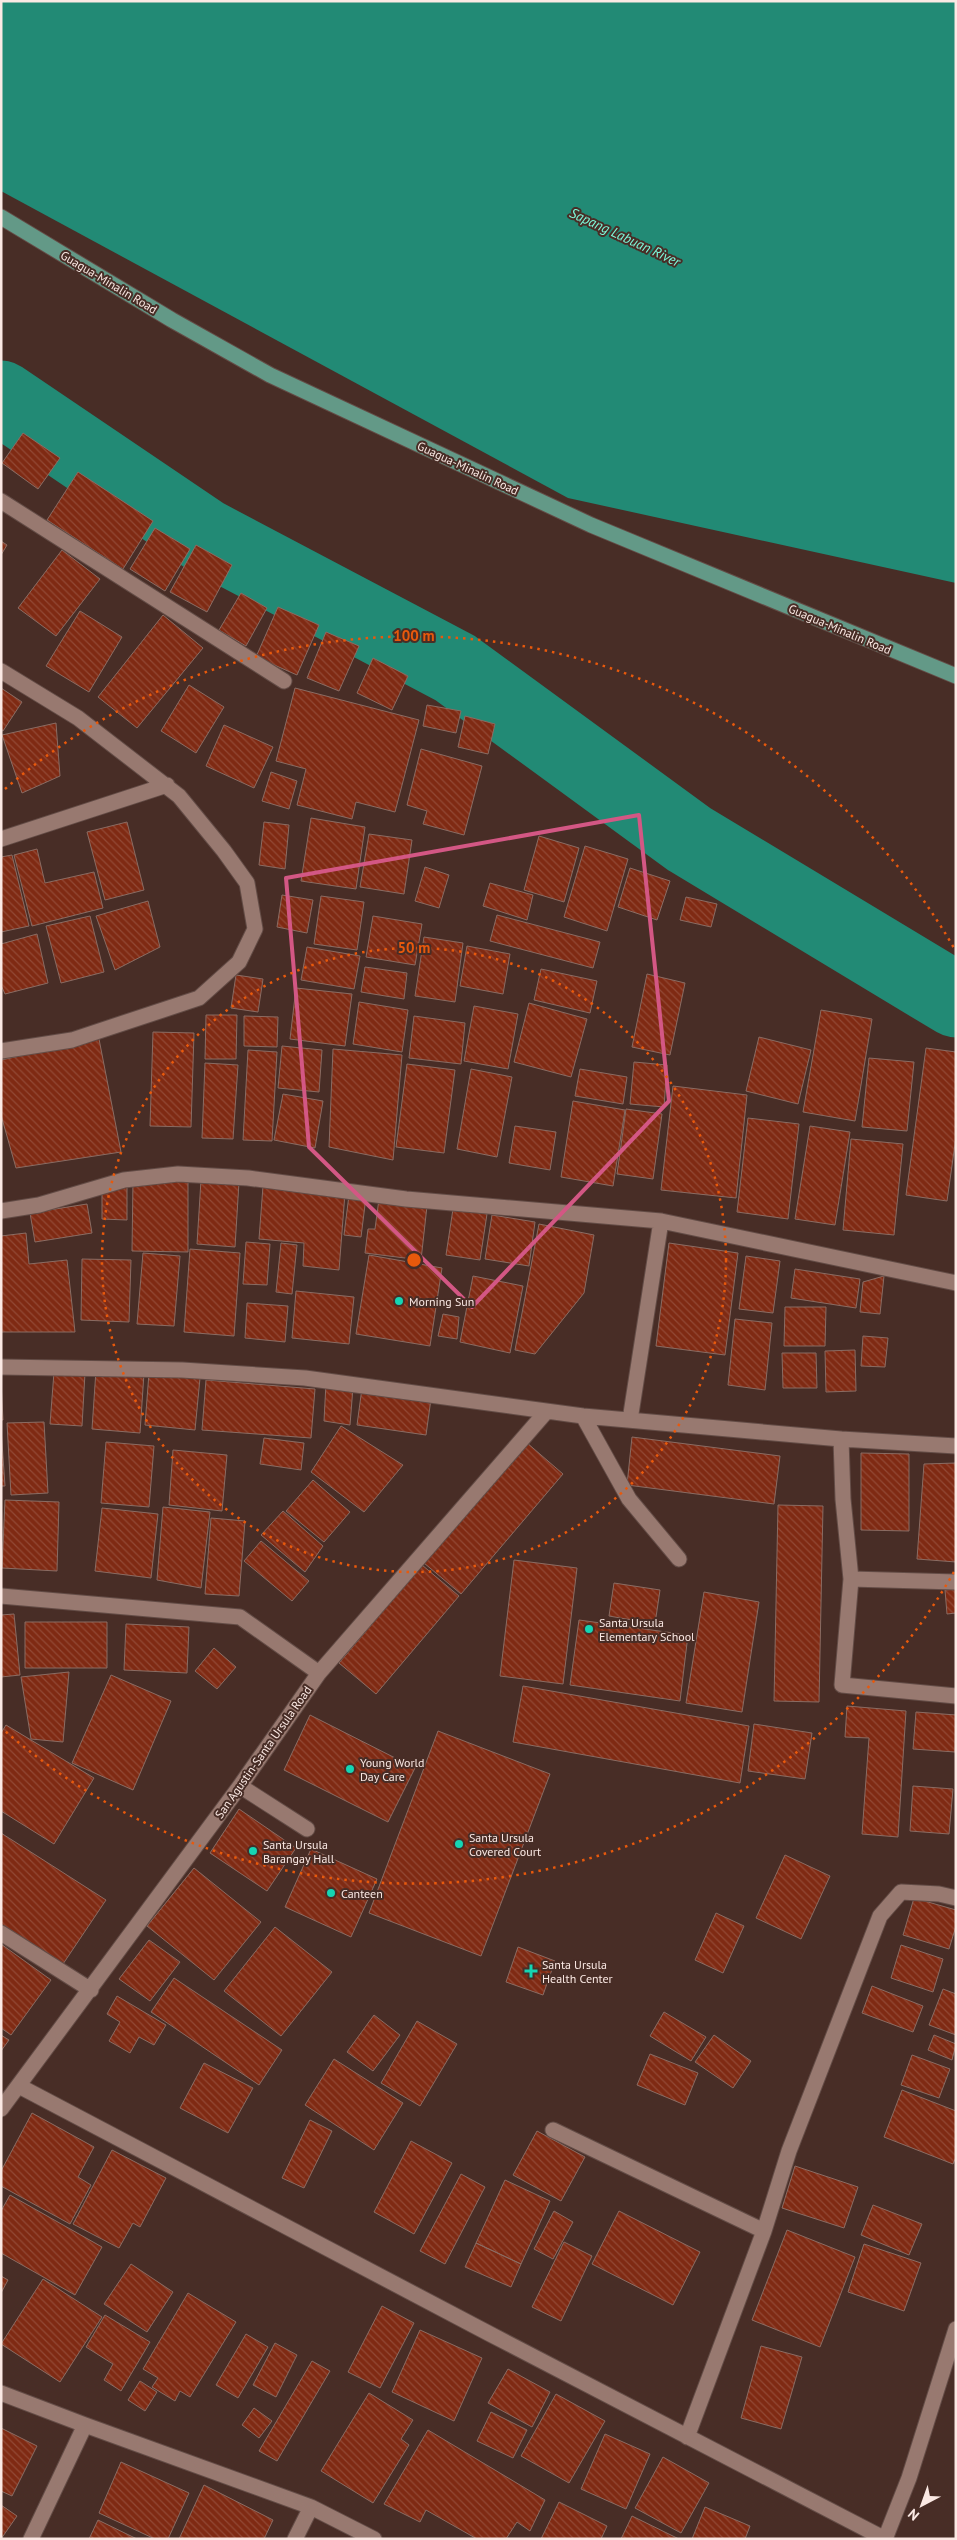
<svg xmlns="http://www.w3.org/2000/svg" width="957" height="2540" font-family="'PT Sans',sans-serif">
<defs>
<pattern id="building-back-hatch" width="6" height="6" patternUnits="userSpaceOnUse" patternTransform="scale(1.25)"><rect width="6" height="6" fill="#7f2a13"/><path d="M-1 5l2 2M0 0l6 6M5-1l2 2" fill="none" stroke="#924935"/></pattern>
</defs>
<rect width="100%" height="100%" fill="#482d26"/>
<path fill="#228a75" d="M1,1H956V583L568,498L1,191Z"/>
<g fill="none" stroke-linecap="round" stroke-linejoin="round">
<path stroke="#228a75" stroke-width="75" d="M1,398L205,536L455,668L689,839L956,1000"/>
</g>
<path fill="url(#building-back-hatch)" stroke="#8a6c63" d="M23,433L60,458L38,489L2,463Z
M78,472L153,521L123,569L47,520Z
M155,528L190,549L165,591L130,569Z
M1,541L7,545L1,555Z
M196,545L232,565L207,612L170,592Z
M62,550L100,579L56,636L18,608Z
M241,593L267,608L246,646L219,630Z
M278,607L319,625L297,675L256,657Z
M80,611L122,637L89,692L46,666Z
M163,615L203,648L137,728L98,697Z
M326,632L359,646L339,691L307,678Z
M373,658L408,676L392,710L357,693Z
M189,685L224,707L196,753L161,731Z
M1,688L22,702L3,731L1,730Z
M295,688L419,720L395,812L356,802L352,819L297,805L306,769L276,761Z
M427,705L461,711L456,733L423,726Z
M465,716L495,724L488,754L458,747Z
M56,723L60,776L22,793L2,735Z
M224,725L273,747L254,788L206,766Z
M421,749L482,766L464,835L423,824L427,811L407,805Z
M271,772L297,781L289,809L262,801Z
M311,818L365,827L356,889L301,881Z
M127,822L144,890L105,900L87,832Z
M264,822L289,825L285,869L259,865Z
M369,834L412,840L404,894L360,887Z
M539,836L579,848L564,902L524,890Z
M585,846L628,859L607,931L564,917Z
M37,849L45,883L94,872L103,908L32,926L14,855Z
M12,855L29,926L1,932V857Z
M425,867L449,875L439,908L415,901Z
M630,868L670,881L657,920L618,907Z
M490,883L533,895L527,920L483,906Z
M282,895L313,900L307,933L277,927Z
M321,896L364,902L357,950L314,944Z
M686,897L717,904L711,927L680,920Z
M148,901L160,947L115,970L96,916Z
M497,915L600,942L593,968L490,941Z
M90,916L104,972L61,983L46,926Z
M373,916L422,924L415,965L366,957Z
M37,934L48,983L5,994L1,985V944Z
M424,937L463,943L455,1002L415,996Z
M467,946L510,954L503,994L460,986Z
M307,947L360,956L354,989L301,980Z
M365,967L407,973L404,999L361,992Z
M541,969L597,981L590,1013L534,1000Z
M647,974L685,983L670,1055L632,1047Z
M236,975L263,979L258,1012L231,1008Z
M296,988L352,994L345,1046L290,1039Z
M359,1002L408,1010L402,1052L353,1044Z
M529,1003L587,1019L571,1077L514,1062Z
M474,1006L518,1014L508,1069L464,1061Z
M821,1010L872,1019L855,1121L803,1112Z
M206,1015H237L236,1059H205Z
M244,1016L278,1017L277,1047L244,1046Z
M414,1016L465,1023L461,1064L409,1058Z
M153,1032L194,1033L191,1127L150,1126Z
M759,1037L811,1050L798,1104L746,1091Z
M99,1039L121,1152L16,1168L1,1115V1060Z
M282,1046L322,1050L319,1092L278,1088Z
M926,1048L956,1052V1137L947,1201L906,1195Z
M333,1049L402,1055L393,1160L329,1147Z
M248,1050L277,1052L272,1141L243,1140Z
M869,1058L914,1062L907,1131L862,1127Z
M634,1062L667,1065L664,1107L630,1104Z
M205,1063L238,1065L233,1139L202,1138Z
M407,1064L455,1070L444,1153L396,1147Z
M471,1069L512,1077L497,1157L457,1149Z
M580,1069L627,1077L623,1104L575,1096Z
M673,1086L747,1095L736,1198L661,1190Z
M283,1094L323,1101L315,1148L274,1140Z
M573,1101L625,1110L613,1186L561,1177Z
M626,1109L662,1114L653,1179L617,1174Z
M748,1118L799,1124L788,1219L737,1212Z
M515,1126L556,1132L550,1170L509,1163Z
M810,1126L850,1132L835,1225L795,1219Z
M851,1139L903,1144L894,1235L843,1230Z
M133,1180H188V1252L132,1251Z
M201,1180L239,1182L235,1247L197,1244Z
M263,1186L345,1193L339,1270L303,1266L304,1243L259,1239Z
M102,1187H127V1220L102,1219Z
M349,1195L366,1197L361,1237L344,1235Z
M379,1199L427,1206L421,1260L365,1253L368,1229H375Z
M87,1204L92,1233L35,1242L30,1213Z
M453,1209L487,1214L480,1260L446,1255Z
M492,1215L535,1222L529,1266L485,1259Z
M539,1224L594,1235L584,1293L535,1354L515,1350Z
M26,1233L29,1264L67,1260L75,1332H1V1236Z
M246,1242L270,1244L267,1285L243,1284Z
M281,1243L297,1245L292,1294L276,1292Z
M669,1243L738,1253L725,1355L656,1346Z
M190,1249L240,1253L234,1336L184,1332Z
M143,1253L180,1256L174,1326L137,1324Z
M369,1255L442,1268L430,1346L356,1334Z
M746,1256L780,1261L773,1313L739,1309Z
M82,1259L131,1260L129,1322L81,1320Z
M795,1269L860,1279L856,1308L791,1298Z
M473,1276L523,1286L510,1353L460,1342Z
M884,1276L880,1314L860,1312L863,1282Z
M296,1291L354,1297L349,1344L292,1338Z
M247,1303L288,1306L285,1342L245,1338Z
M785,1307H826L825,1346H784Z
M443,1314L459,1317L457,1339L438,1336Z
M735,1319L772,1323L765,1390L728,1385Z
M863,1336L888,1338L885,1367L861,1366Z
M855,1350L856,1391L826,1392L825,1351Z
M782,1353H816L817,1388H783Z
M96,1370L144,1373L140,1433L92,1429Z
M54,1372L85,1373L82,1426L50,1424Z
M149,1373L200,1378L195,1430L145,1425Z
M206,1380L315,1389L311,1438L202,1430Z
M1,1382L3,1420H1Z
M326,1383L353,1387L350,1425L324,1421Z
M362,1388L431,1399L426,1435L357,1425Z
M44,1422L48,1493L11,1495L7,1423Z
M341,1426L403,1465L364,1512L311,1472Z
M1,1428L5,1486H1Z
M632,1437L780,1456L774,1504L627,1485Z
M264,1438L304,1443L301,1470L260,1464Z
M106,1442L154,1446L149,1507L101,1503Z
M526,1442L563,1474L461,1594L424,1563Z
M173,1450L227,1455L222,1511L169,1505Z
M861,1453L909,1454V1531L861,1530Z
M956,1463V1562L917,1559L924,1464Z
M313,1480L350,1512L324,1542L286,1511Z
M5,1500L59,1502L57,1571L2,1568Z
M778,1505L823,1506L819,1702L774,1701Z
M163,1507L210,1512L201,1588L157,1580Z
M102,1508L158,1514L151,1578L95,1571Z
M283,1511L323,1546L305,1572L261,1535Z
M211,1518L245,1521L239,1596L205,1594Z
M261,1541L309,1581L292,1601L244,1561Z
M514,1560L577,1568L563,1684L500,1676Z
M422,1565L459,1596L376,1694L339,1663Z
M614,1583L660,1590L655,1624L609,1616Z
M956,1589V1613L947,1614L945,1590Z
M704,1592L759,1602L742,1712L686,1703Z
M14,1614L20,1675L1,1677V1615Z
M579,1620L688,1635L680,1701L570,1685Z
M25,1622H107V1668H25Z
M126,1624L189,1627L187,1673L124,1670Z
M214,1648L236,1667L217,1689L195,1671Z
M69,1672L63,1742L31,1739L21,1677Z
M111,1675L171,1701L133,1790L72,1763Z
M523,1686L749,1726L740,1783L513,1742Z
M847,1706L906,1711L898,1837L862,1834L869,1738L845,1737Z
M916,1712L956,1715L955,1752L913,1749Z
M310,1715L415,1768L388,1822L284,1770Z
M754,1724L812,1733L805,1779L748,1771Z
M6,1725L94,1778L54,1844L1,1811V1733Z
M438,1731L550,1774L481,1956L369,1913Z
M913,1786L953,1789L949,1834L910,1831Z
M239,1809L296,1848L267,1891L210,1853Z
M1,1833L106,1900L63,1964L1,1924Z
M311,1849L377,1879L351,1937L285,1907Z
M785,1855L830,1876L801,1939L756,1918Z
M194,1868L261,1922L214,1980L147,1926Z
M914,1898L956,1910V1926L949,1949L903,1935Z
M716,1913L744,1926L723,1973L695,1960Z
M275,1927L332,1972L281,2036L224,1991Z
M149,1940L180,1962L150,2001L119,1979Z
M1,1944L51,1980L11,2035L1,2028Z
M901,1945L943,1959L933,1992L891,1978Z
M518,1947L555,1961L543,1995L506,1982Z
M174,1978L282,2050L259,2085L151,2012Z
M872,1986L923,2006L913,2032L862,2013Z
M943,1989L956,1994V2035L929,2025Z
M117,1996L166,2025L154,2045L139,2037L130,2053L109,2041L120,2022L107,2014Z
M664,2012L706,2037L691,2061L650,2036Z
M374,2015L400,2035L373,2071L347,2052Z
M417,2021L457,2044L420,2106L381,2083Z
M1,2035L9,2040L1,2051Z
M714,2035L751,2061L733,2088L695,2062Z
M934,2035L956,2044L952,2060L928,2050Z
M650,2054L698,2073L685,2105L637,2085Z
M912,2055L950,2069L939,2098L901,2085Z
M334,2059L403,2103L374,2150L305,2105Z
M204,2063L253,2088L228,2133L180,2108Z
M902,2090L956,2111V2157L953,2164L884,2137Z
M32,2113L94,2147L78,2177L91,2185L70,2224L1,2186V2171Z
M310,2120L332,2131L304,2188L282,2178Z
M537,2131L585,2157L561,2201L513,2175Z
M411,2141L452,2163L414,2234L374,2212Z
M112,2150L166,2178L140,2227L133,2223L119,2248L73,2224Z
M795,2166L858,2187L844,2228L782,2208Z
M461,2174L485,2187L445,2264L420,2251Z
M505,2180L550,2201L521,2264L476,2243Z
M10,2195L102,2247L75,2295L1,2253V2211Z
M873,2205L922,2224L909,2255L861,2235Z
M554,2211L573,2222L553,2259L534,2249Z
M619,2211L700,2252L673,2305L592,2264Z
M787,2230L855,2257L820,2347L752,2320Z
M564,2242L592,2256L561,2321L532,2307Z
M476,2243L521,2264L511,2287L465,2267Z
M864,2244L921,2263L904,2311L848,2292Z
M131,2264L173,2292L147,2332L104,2304Z
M1,2276L8,2280L1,2293Z
M43,2279L102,2317L60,2382L1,2344Z
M188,2293L236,2322L190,2397L180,2391L175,2401L152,2387L158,2378L143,2369Z
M382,2306L414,2323L380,2388L348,2372Z
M105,2315L150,2342L121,2391L104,2380L113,2364L86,2347Z
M420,2330L482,2358L454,2421L392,2392Z
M246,2334L268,2347L238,2398L216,2385Z
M275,2343L297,2355L276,2397L253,2385Z
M761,2346L802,2357L781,2429L741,2418Z
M312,2361L330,2371L277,2461L259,2451Z
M508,2369L550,2392L532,2427L488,2403Z
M140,2381L157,2392L145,2411L128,2400Z
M369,2393L413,2420L401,2439L409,2445L373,2503L321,2471Z
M556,2394L605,2421L569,2483L521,2456Z
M254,2408L272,2421L259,2438L242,2425Z
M491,2412L527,2430L513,2458L477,2441Z
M1,2428L37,2446L12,2496L1,2491Z
M428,2430L545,2500L530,2531L517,2522L506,2539H477L426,2510L420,2522L384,2504Z
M605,2434L650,2454L626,2509L581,2489Z
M663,2457L709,2483L681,2533L635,2508Z
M121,2462L189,2493L168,2539H155L99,2513Z
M204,2485L273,2520L264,2539H179Z
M559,2502L607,2526L601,2539H541Z
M1,2505L17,2516L1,2539Z
M705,2507L750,2526L745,2539H692Z
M632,2516L679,2539H621Z
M98,2520L137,2539H89Z"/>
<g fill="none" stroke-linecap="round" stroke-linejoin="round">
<defs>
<path id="minor" d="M1,501L284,681
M1,671L78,718L179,796L224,851L247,883L255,929L239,962L199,998L72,1040L1,1051
M1,839L167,785
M1,1211L39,1205L124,1180L178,1174L248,1178L406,1199L661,1221L956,1283
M1,1367L182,1370L305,1378L583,1416L841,1439L843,1499L851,1579L842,1685L956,1696
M583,1416L629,1499L679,1559
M630,1420L661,1221
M841,1439L956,1446
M851,1579L956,1582
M1,1596L240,1617L319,1673
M240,1786L307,1829
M1,1933L91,1990
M19,2086L490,2334L885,2539
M1,2109L240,1786L319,1673L546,1412
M553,2130L764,2231
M1,2393L85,2425L311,2507L374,2539
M687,2437L764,2231L789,2151L880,1916L901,1892L939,1894L956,1898
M31,2539L85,2425
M295,2539L311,2507
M885,2539L909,2478L956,2329"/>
<path id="major" d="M1,217L172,320L270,375L591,525L956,676"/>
</defs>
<use href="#minor" stroke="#634c46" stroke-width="17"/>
<use href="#major" stroke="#634c46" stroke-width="17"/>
<use href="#minor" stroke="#987970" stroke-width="15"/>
<use href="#major" stroke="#639987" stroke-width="15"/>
</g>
<path fill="none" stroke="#d35784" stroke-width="4" stroke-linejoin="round" d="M639,815L669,1101L472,1307L309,1147L286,878Z"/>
<g fill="none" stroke="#e8590c" stroke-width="2.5" stroke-dasharray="2.5 5">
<circle cx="414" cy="1260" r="312"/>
<path d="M954 1572A624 624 0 0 1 5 1731M5 789A624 624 0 0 1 954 948"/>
</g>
<g fill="#15d5b3" stroke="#482d26" stroke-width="2">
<circle cx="399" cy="1301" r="5"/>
<circle cx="589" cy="1629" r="5"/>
<circle cx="350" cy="1769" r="5"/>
<circle cx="459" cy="1844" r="5"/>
<circle cx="253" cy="1851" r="5"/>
<circle cx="331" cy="1893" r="5"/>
<path d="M528.5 1963.5h5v5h5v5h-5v5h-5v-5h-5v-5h5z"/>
</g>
<g text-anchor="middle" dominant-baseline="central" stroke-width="4" stroke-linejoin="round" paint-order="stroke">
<g font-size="12" fill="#fbe9e4" stroke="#482d26">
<text transform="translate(109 282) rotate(31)">Guagua-Minalin Road</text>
<text transform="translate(468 468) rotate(25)">Guagua-Minalin Road</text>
<text transform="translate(840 629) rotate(23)">Guagua-Minalin Road</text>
<text transform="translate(263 1752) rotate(-55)">San Agustin-Santa Ursula Road</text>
</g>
<g font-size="12" fill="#fbe9e4" stroke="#482d26" text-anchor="start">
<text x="409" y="1301">Morning Sun</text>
<text x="599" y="1622">Santa Ursula<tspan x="599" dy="14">Elementary School</tspan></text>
<text x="360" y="1762">Young World<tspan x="360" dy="14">Day Care</tspan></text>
<text x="469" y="1837">Santa Ursula<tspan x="469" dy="14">Covered Court</tspan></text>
<text x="263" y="1844">Santa Ursula<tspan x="263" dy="14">Barangay Hall</tspan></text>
<text x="341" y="1893">Canteen</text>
<text x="542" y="1964">Santa Ursula<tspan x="542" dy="14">Health Center</tspan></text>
</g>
<g font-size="14" font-style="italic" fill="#7dfadc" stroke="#482d26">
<text transform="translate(625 237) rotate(25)">Sapang Labuan River</text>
</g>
</g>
<circle cx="414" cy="1260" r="8" fill="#e8590c" stroke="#482d26" stroke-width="2.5"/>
<g font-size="15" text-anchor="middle" font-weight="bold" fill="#e8590c" stroke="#482d26" stroke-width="4" stroke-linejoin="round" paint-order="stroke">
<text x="414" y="641">100 m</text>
<text x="414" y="953">50 m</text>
</g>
<rect width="957" height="2540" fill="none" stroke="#fbe9e4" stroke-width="5"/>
<g transform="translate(922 2505) rotate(221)" stroke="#482d26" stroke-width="4" paint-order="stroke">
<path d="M0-4L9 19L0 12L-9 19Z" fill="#fbe9e4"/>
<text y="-8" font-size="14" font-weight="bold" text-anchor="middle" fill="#fbe9e4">N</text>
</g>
</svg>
